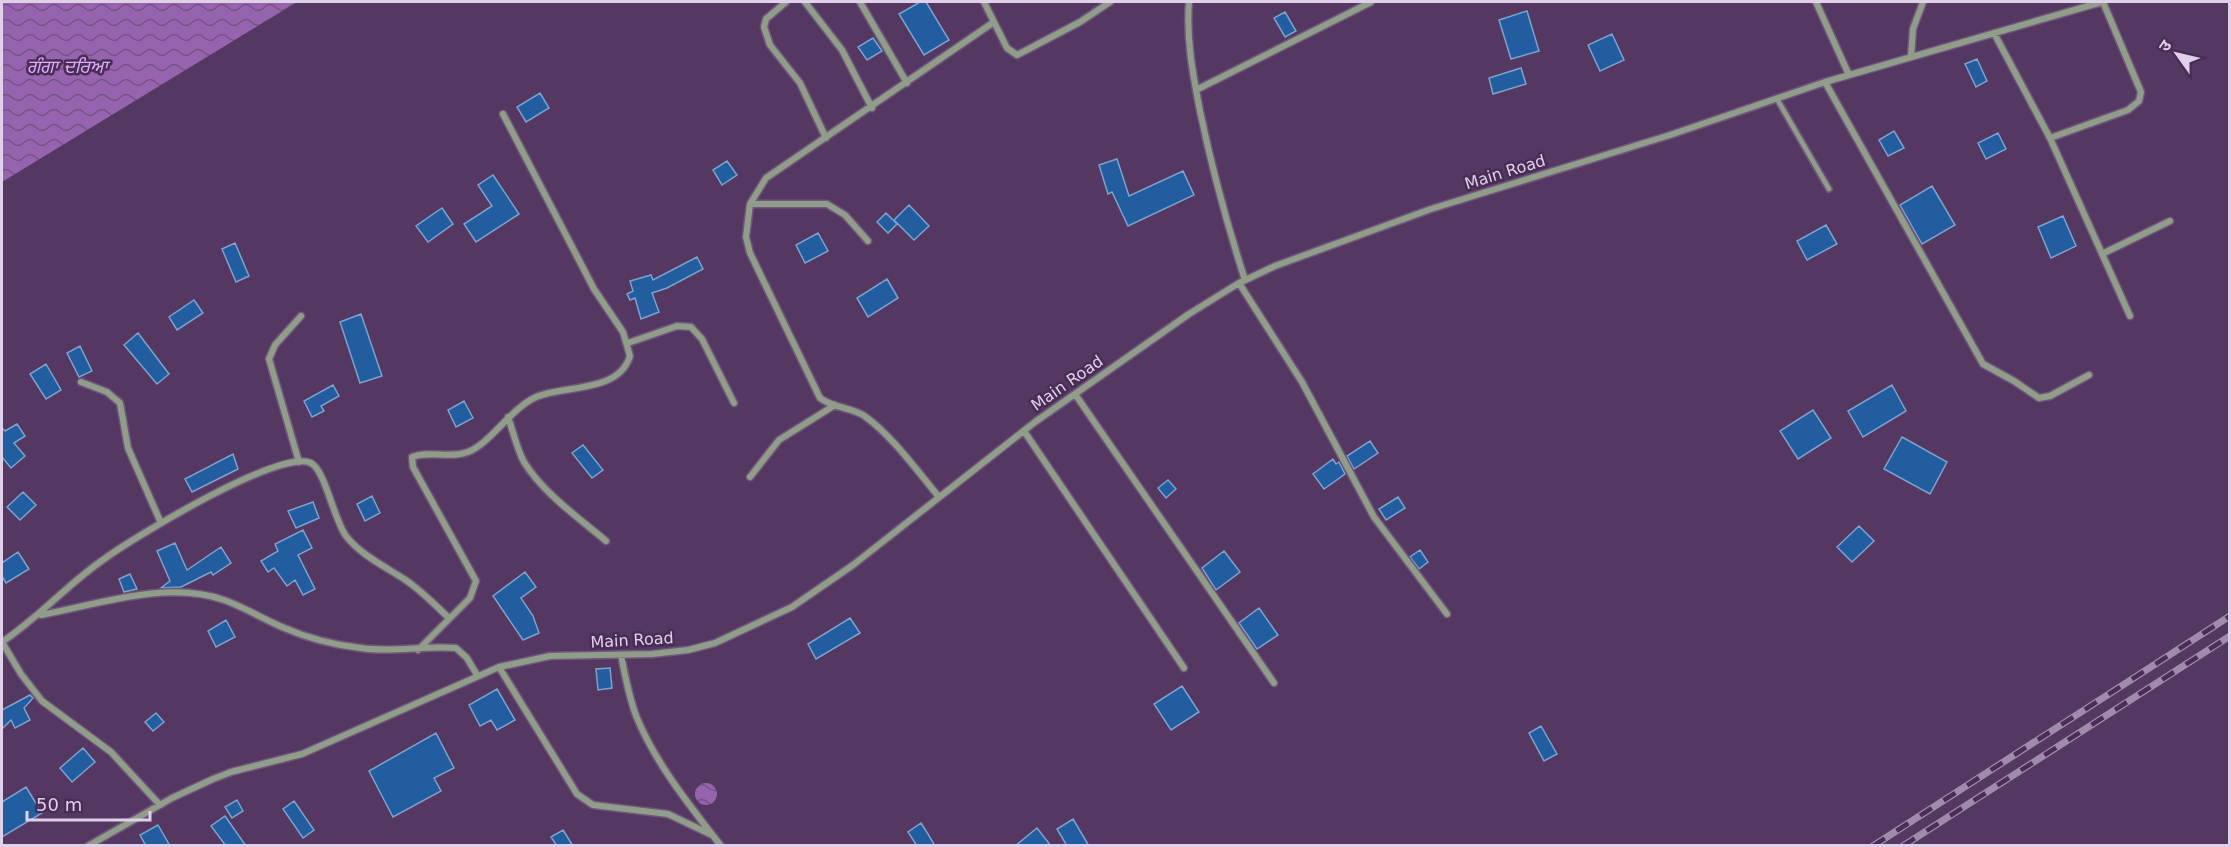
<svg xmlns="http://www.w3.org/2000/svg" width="2231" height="847" font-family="'DejaVu Sans','Noto Sans Devanagari','Noto Sans Gurmukhi',sans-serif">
<defs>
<pattern id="water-waves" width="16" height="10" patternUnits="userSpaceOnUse" patternTransform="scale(1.5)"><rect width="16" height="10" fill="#9663ae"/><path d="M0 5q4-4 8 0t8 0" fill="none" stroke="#755484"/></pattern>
</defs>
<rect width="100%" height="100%" fill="#543862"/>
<path fill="url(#water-waves)" d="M2,2H297L2,182Z
M695 794a11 11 0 1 1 22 0a11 11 0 1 1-22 0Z"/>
<path fill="#225da0" stroke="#7ea2ce" stroke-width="1.5" d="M920,2H926L949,40L924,55L899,14Z
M1527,11L1539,51L1511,59L1499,20Z
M1285,12L1296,31L1285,37L1274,18Z
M1612,34L1624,60L1600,71L1588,45Z
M873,38L882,51L867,60L858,47Z
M1977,59L1987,81L1976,87L1965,64Z
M1521,68L1526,84L1493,94L1489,78Z
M540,93L549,108L526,122L517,107Z
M1894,131L1904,148L1888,156L1879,140Z
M1998,133L2006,149L1986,159L1978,143Z
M1117,159L1129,196L1183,171L1194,195L1128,226L1112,192L1108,194L1099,165Z
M727,161L737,175L722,185L713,170Z
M493,175L519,214L476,242L464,224L492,206L478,185Z
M1932,186L1955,225L1922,244L1900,205Z
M909,205L929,226L914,240L894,220Z
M442,208L453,224L428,242L416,226Z
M886,213L897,224L888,233L877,222Z
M2063,216L2076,246L2051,258L2038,227Z
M1826,225L1837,244L1807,260L1797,241Z
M818,233L828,251L805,263L796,245Z
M235,243L249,276L236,282L222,249Z
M697,257L703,269L667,288L652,293L659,312L641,319L635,298L630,300L627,294L633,291L630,281L651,275L653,280Z
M887,279L898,298L868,317L857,298Z
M194,300L203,313L177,330L169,317Z
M361,314L382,376L360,383L340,322Z
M138,333L169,374L157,384L124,345Z
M80,346L92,371L79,377L67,353Z
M46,364L61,390L46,399L30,374Z
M333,385L339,396L321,406L324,411L312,417L304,401Z
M1892,385L1906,411L1863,437L1848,411Z
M464,401L473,418L456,427L448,410Z
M1813,410L1831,438L1798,459L1780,431Z
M17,424L25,436L14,443L25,456L11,468L2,457V428L5,431Z
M1902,437L1947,462L1930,494L1884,469Z
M1370,441L1378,453L1354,469L1347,456Z
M583,445L603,470L592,478L572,453Z
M233,454L238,469L192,492L185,479Z
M1333,459L1336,464L1339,462L1345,474L1324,489L1313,474Z
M1168,480L1176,489L1166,498L1158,488Z
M23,492L36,505L20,520L7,507Z
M372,496L380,513L365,521L357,504Z
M1398,497L1405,508L1386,520L1379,509Z
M313,502L319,518L296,528L288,511Z
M1859,526L1874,541L1852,562L1837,547Z
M303,530L312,548L298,555L315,589L303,595L295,580L287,586L274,568L268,572L261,561L278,551L275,544Z
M175,543L187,570L221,547L231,563L213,575L211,572L181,587L161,588L170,581L157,551Z
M1420,550L1428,562L1419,569L1410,557Z
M1224,551L1240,572L1216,590L1202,568Z
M18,552L29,569L6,583L2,576V563Z
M525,572L536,587L521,598L533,616L539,633L523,640L493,596Z
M130,574L137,589L124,592L119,579Z
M1259,608L1278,635L1257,649L1239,623Z
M850,618L860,633L816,659L808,644Z
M226,620L235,637L216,647L208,631Z
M610,668L612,688L598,690L596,669Z
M1182,686L1199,712L1171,730L1154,704Z
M497,689L515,720L497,730L491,720L480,726L469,705Z
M30,695L33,698L24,708L30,720L15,728L11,720L2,729V710Z
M156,713L164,722L153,731L145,722Z
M1541,726L1557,754L1544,761L1529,733Z
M436,733L454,768L434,778L441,791L393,817L369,771Z
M83,748L95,762L72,782L60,768Z
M26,787L42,813L2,837V802Z
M237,800L243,811L232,818L225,807Z
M294,801L314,830L303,838L283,809Z
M225,816L246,846H226L211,826Z
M1073,819L1089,846H1067L1057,829Z
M921,823L928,834L935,846H917L908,832Z
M158,825L170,846H146L140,835Z
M1037,828L1051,846H1015Z
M563,830L573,846H557L551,837Z"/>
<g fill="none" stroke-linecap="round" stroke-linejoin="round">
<defs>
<path id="service" d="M1777,99L1829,189"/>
<path id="minor" d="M786,2L766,19L764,27L770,45L800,83L826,138
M805,2L842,50L872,108
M860,2L907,83
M984,2L1007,48L1017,55L1080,22L1110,2
M1189,2C1186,39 1193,75 1200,111C1212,169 1227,224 1245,280
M1816,2L1849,75
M1994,33L2050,138L2130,316
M1911,57L1913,29L1923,2
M1825,82L1983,364L2014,381L2039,398L2050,396L2089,375
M1196,90L1371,2
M2050,138L2128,110L2139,101L2141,92L2103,2
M750,204H827L845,215L868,241
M2102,254L2170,221
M1239,283L1302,382L1374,517L1447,614
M628,343L677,326L691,327L702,339L734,403
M81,382L107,392L120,403L128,448L161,523
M1075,394L1274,683
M508,417C513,431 517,449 524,462C544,494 578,517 606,541
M1024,431L1184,668
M299,462L269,359L275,345L301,316
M750,477L779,440L835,405
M939,497C918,472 891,434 863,415C850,407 833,408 820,398L750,253L746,237L750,204L766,178L994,22
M41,615C99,604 167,580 224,600C244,607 263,619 282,627C307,638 334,645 361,648C393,653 425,645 456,648L467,658L477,675
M2,642C38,618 65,587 100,562C129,540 280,448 311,463C325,470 334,520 346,536C361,555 384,566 404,579C421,590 435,605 449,618
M2,642L21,674L42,701L111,752L160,805
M418,650L470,598L476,581L413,467L412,457C429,450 450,459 468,452C491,443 510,409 536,397C564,385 619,393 630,356L623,332L594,289L503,114
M621,655C625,676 629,698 637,718C656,764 690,806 721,846
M499,667L577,794L593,805L668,814L712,835
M88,846L172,798L213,779L231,772L302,754L499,667L550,656L652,654L688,650L715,643L792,607L853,565L1035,422L1189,314L1239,283L1275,266L1431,209L1670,135L1825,82L2102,2"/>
</defs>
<use href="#service" stroke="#70567d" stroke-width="8"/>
<use href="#minor" stroke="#70567d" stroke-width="9"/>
<use href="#service" stroke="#909d88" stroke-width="4.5"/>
<use href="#minor" stroke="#909d88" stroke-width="6"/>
<defs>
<path id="rail" d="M1873,846L2230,616
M1903,846L2230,636"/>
</defs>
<use href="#rail" stroke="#a08bac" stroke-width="7"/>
<use href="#rail" stroke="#492d56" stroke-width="4.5" stroke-dasharray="14" stroke-linecap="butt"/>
</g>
<g text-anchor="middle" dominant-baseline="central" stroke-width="5" stroke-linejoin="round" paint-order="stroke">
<g font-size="16" fill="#e0d0e9" stroke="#492d56">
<text transform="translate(1505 172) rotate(-17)">Main Road</text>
<text transform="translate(1067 383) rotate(-35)">Main Road</text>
<text transform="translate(632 640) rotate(-3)">Main Road</text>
</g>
<g font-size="18" font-style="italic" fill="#e0aafa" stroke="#492d56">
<text x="67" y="66">ਗੰਗਾ ਦਰਿਆ</text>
</g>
</g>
<rect width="2231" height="847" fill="none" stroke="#e0d0e9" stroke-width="6"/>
<g transform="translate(2177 54) rotate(304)" stroke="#492d56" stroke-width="4.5" paint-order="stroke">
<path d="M0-4.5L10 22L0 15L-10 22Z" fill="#e0d0e9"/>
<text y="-9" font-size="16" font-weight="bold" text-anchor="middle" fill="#e0d0e9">उ</text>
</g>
<path d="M27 811v9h123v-9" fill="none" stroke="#e0d0e9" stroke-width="3"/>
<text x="36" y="811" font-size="18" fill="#e0d0e9" stroke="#492d56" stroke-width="4.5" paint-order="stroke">50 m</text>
</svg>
